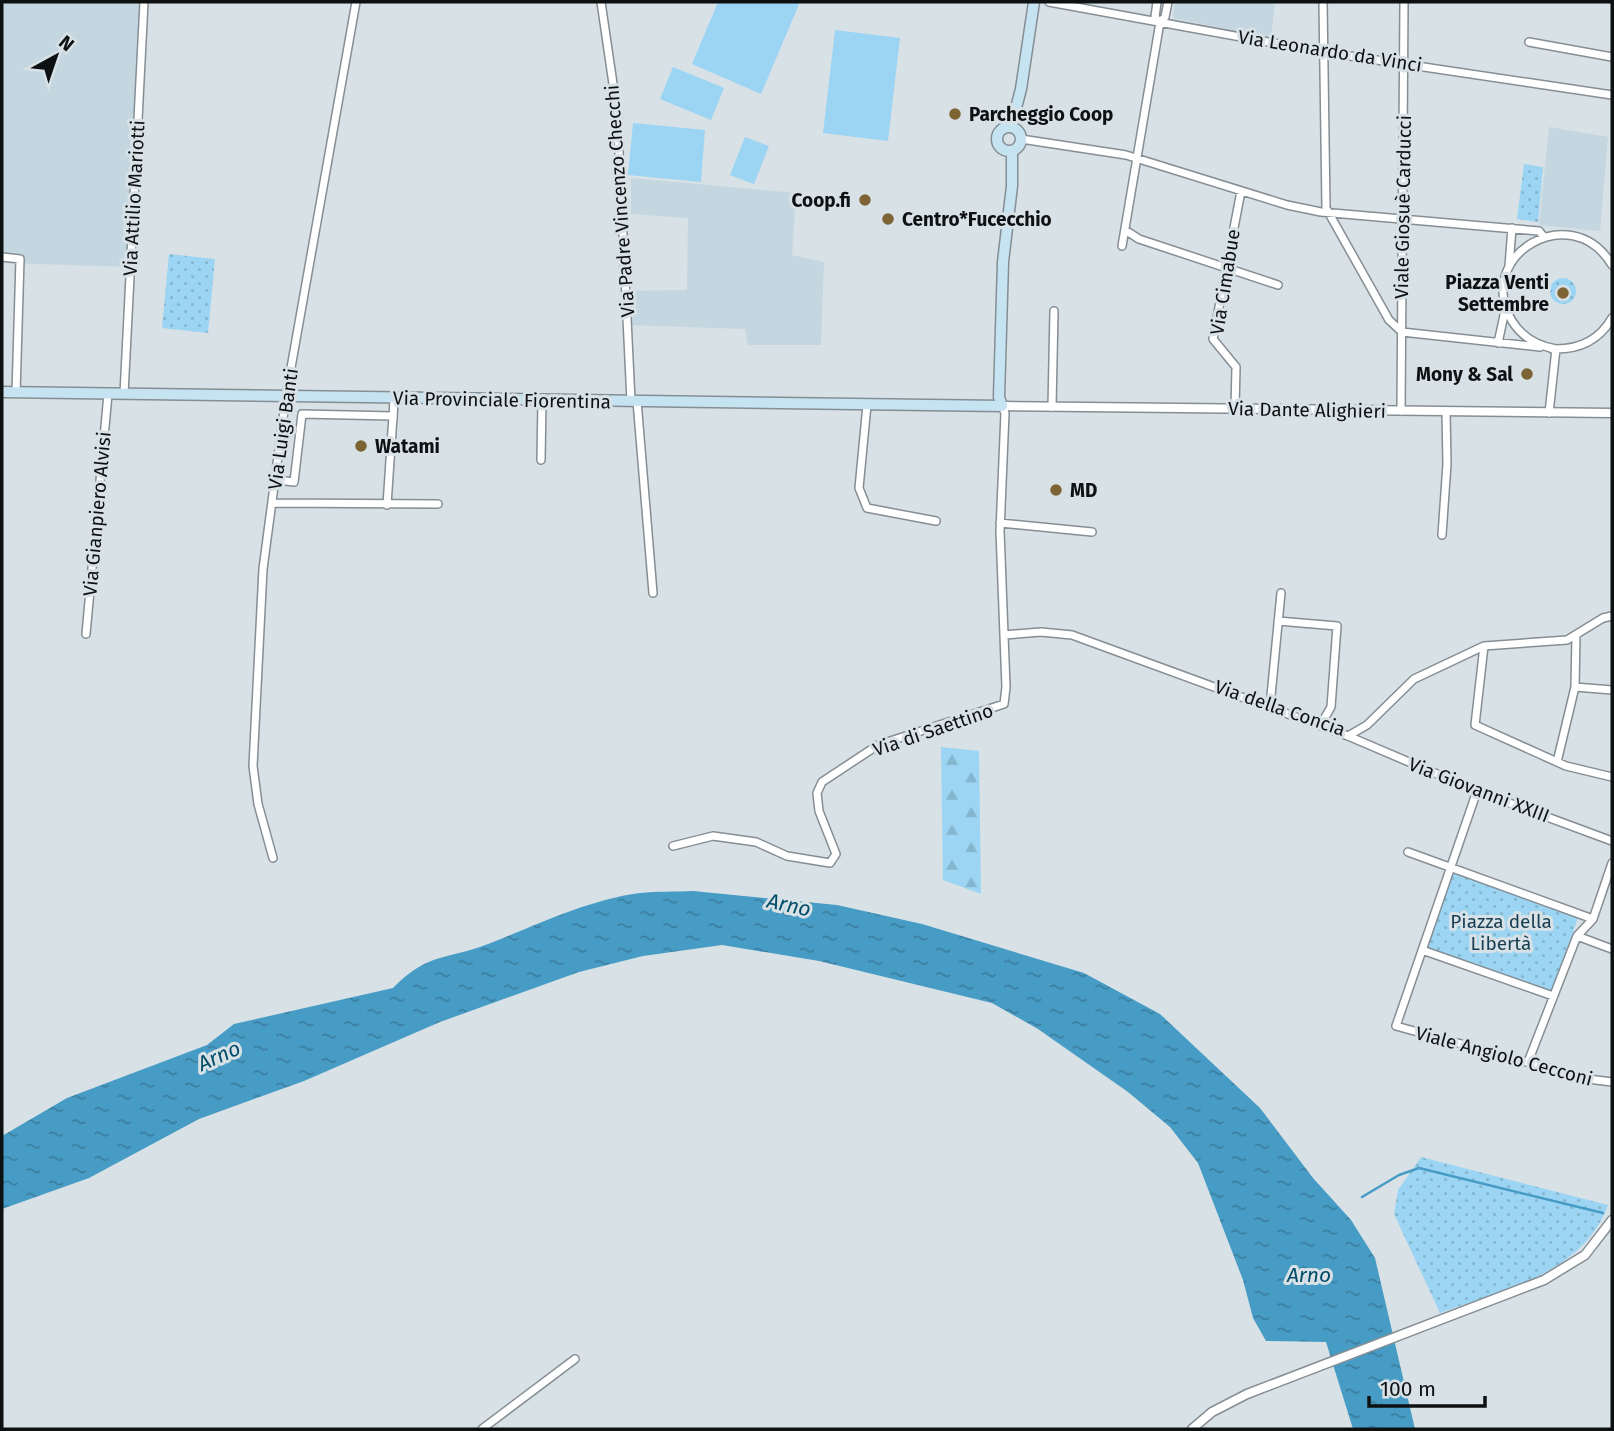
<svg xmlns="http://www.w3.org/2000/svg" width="1614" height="1431" font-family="'Fira Sans',sans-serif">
<defs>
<pattern id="grass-dots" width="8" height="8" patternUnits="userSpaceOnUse" patternTransform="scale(1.75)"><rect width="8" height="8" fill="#9cd5f3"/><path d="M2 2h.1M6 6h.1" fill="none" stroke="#85b6cf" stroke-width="1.8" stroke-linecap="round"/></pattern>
<pattern id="forest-firs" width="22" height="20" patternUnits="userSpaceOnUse" patternTransform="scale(1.75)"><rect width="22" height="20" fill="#9cd5f3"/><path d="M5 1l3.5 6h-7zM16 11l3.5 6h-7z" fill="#85b6cf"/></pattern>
<pattern id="water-ripples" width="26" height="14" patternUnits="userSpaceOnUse" patternTransform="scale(1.75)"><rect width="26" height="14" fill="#479cc6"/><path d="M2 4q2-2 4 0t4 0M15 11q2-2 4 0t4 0" fill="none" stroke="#3a7e9f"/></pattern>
</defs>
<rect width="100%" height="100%" fill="#d7e1e6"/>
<path fill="#c4d6e0" d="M2,2H148L134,267L2,263Z
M1175,2H1275L1271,38L1173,18Z
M1549,127L1608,137L1600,231L1539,225Z
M631,178L796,193L792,255L824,262L821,345H748L745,329L628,325L626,291L687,290L688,218L631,214Z"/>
<path fill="url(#grass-dots)" d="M1524,164L1543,167L1538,222L1517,219Z
M169,254L215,259L208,333L162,328Z
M1550 291a13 13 0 1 1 26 0a13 13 0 1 1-26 0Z
M1451,868L1579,914L1553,996L1422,950Z
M1421,1157L1608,1205C1583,1274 1502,1290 1440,1313L1394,1214L1398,1190Z"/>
<path fill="url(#forest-firs)" d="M941,747L979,751L981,894L943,880Z"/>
<path fill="#9cd5f3" d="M718,2H800L761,94L692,64Z
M835,30L900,38L888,141L823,133Z
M673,67L724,88L711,120L660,99Z
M633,123L705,130L701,182L628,175Z
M745,137L769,146L754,184L730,175Z"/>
<path fill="url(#water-ripples)" d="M693,891L837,905L922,924L1084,973L1160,1014L1260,1108L1313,1178L1351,1220L1375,1258L1415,1429H1353L1326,1342L1266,1341L1253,1318L1243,1280L1198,1163L1170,1127L1128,1092L1038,1029L992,1003L819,961L722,945L643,956L579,972L440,1022L304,1081L199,1119L89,1178L2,1209V1136L67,1098L207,1045L234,1024L393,988C428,952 447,960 488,944C537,925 587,900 640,893C657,891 676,892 693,891Z"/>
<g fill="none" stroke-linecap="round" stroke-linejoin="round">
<path stroke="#479cc6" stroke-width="2.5" d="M1362,1197L1399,1175L1419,1168L1603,1213"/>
<defs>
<path id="minor" d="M601,2L617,111L631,401
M1049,2L1323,52L1612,95
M1157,2L1155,17L1159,22
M1323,2L1326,208L1389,320L1402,332
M1160,22L1165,17L1168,2
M1529,42L1612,57
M1021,139L1126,155L1287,205L1321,212L1539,231L1544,237
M1125,230L1139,239L1278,285
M1122,246L1160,22
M2,257L20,259L16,393
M1509,266L1512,228
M1402,332L1540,347
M1498,343L1506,306
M1552,349C1578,350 1599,341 1612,318
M1556,349C1538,346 1522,337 1512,321C1473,256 1571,197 1612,265
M124,394L144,2
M637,401L653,593
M867,405L859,488L867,508L936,521
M1052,407L1054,311
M1235,409L1236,367L1213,339L1241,191
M1401,411L1404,2
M1549,413L1556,349
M393,420L394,398
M541,460L542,400
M277,480L294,482L302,414L393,416L387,505
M273,503L438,504
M1000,523L1092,532
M1442,535L1447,464L1446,412
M1278,621L1337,626L1331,707L1320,726
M86,634L108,394
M1004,635L1041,632L1072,635L1348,736L1477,791L1612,841
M1484,646L1475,725L1566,766L1612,777
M1575,687L1612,690
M1270,706L1281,593
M1348,736L1367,725L1414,679L1484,646L1567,640L1603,618L1612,616
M1557,762L1575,687L1576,635
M1477,791L1396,1026L1588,1079L1612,1082
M673,846L713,836L756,842L787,856L830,863L836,854L819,811L817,793L822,782L878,745L1004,704L1006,687L1000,531L1005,413L1002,406
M1408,852L1593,919
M273,858L258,804L253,766L263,569L286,396L356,2
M1577,936L1612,949
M1422,950L1553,996
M1528,1062L1577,936L1593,919L1612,863
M482,1429L575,1359"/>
<path id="tertiary" d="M1002,406L1612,413
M1192,1429L1212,1412L1247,1394L1544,1280L1585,1255L1612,1220"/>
<path id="secondary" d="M1011,127L1021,89L1034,2
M997 139a12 12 0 1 1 24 0a12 12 0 1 1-24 0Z
M2,392L1002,406L999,397L1003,262L1012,186V151"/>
</defs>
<use href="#minor" stroke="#858e94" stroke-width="10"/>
<use href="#tertiary" stroke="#858e94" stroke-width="11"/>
<use href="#secondary" stroke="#858e94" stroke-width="13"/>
<use href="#minor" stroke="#fff" stroke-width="7"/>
<use href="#tertiary" stroke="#fff" stroke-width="8"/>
<use href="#secondary" stroke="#c5e3f0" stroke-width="10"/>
</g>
<g fill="#7d6435" stroke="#d7e1e6" stroke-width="2.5">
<circle cx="955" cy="114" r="7"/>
<circle cx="865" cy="200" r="7"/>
<circle cx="888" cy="219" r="7"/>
<circle cx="1563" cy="293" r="7"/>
<circle cx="1527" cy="374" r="7"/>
<circle cx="361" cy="446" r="7"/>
<circle cx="1056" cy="490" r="7"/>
</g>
<g text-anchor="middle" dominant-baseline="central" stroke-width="6" stroke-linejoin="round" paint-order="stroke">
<g font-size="19" fill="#0d1112" stroke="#d7e1e6">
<text transform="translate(1330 51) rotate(9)">Via Leonardo da Vinci</text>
<text transform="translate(134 198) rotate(-87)">Via Attilio Mariotti</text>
<text transform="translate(620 201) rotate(-94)">Via Padre Vincenzo Checchi</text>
<text transform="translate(1403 207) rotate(-89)">Viale Giosuè Carducci</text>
<text transform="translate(1225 282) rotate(-81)">Via Cimabue</text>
<text transform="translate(502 400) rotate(1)">Via Provinciale Fiorentina</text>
<text transform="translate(1307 410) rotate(1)">Via Dante Alighieri</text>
<text transform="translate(283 429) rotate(-82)">Via Luigi Banti</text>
<text transform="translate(97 514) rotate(-85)">Via Gianpiero Alvisi</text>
<text transform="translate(1280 708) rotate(19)">Via della Concia</text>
<text transform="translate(933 730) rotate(-19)">Via di Saettino</text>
<text transform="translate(1479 790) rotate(21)">Via Giovanni XXIII</text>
<text transform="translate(1504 1056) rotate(15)">Viale Angiolo Cecconi</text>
</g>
<g font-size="19" font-weight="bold" fill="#0d1112" stroke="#d7e1e6" text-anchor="start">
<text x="969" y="114">Parcheggio Coop</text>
<text x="851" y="200" text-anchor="end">Coop.fi</text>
<text x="902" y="219">Centro*Fucecchio</text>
<text x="1549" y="282" text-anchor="end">Piazza Venti<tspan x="1549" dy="22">Settembre</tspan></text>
<text x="1513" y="374" text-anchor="end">Mony &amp; Sal</text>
<text x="375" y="446">Watami</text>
<text x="1070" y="490">MD</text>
</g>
<g font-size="19" fill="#183d50" stroke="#d7e1e6">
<text x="1501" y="921">Piazza della<tspan x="1501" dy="22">Libertà</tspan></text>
</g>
<g font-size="21" font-style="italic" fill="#014c68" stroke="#d7e1e6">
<text transform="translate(789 905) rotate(12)">Arno</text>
<text transform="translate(219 1056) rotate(-24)">Arno</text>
<text x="1309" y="1275">Arno</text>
</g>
</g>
<rect width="1614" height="1431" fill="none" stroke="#0d1112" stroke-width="7"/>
<g transform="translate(56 56) rotate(40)" stroke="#d7e1e6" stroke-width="5" paint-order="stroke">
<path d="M0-5L12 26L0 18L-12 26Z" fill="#0d1112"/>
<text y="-10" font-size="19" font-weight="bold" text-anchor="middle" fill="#0d1112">N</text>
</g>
<path d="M1369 1396v10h116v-10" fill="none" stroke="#0d1112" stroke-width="3.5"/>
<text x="1380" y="1396" font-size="21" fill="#0d1112" stroke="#d7e1e6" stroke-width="5" paint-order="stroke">100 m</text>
</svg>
